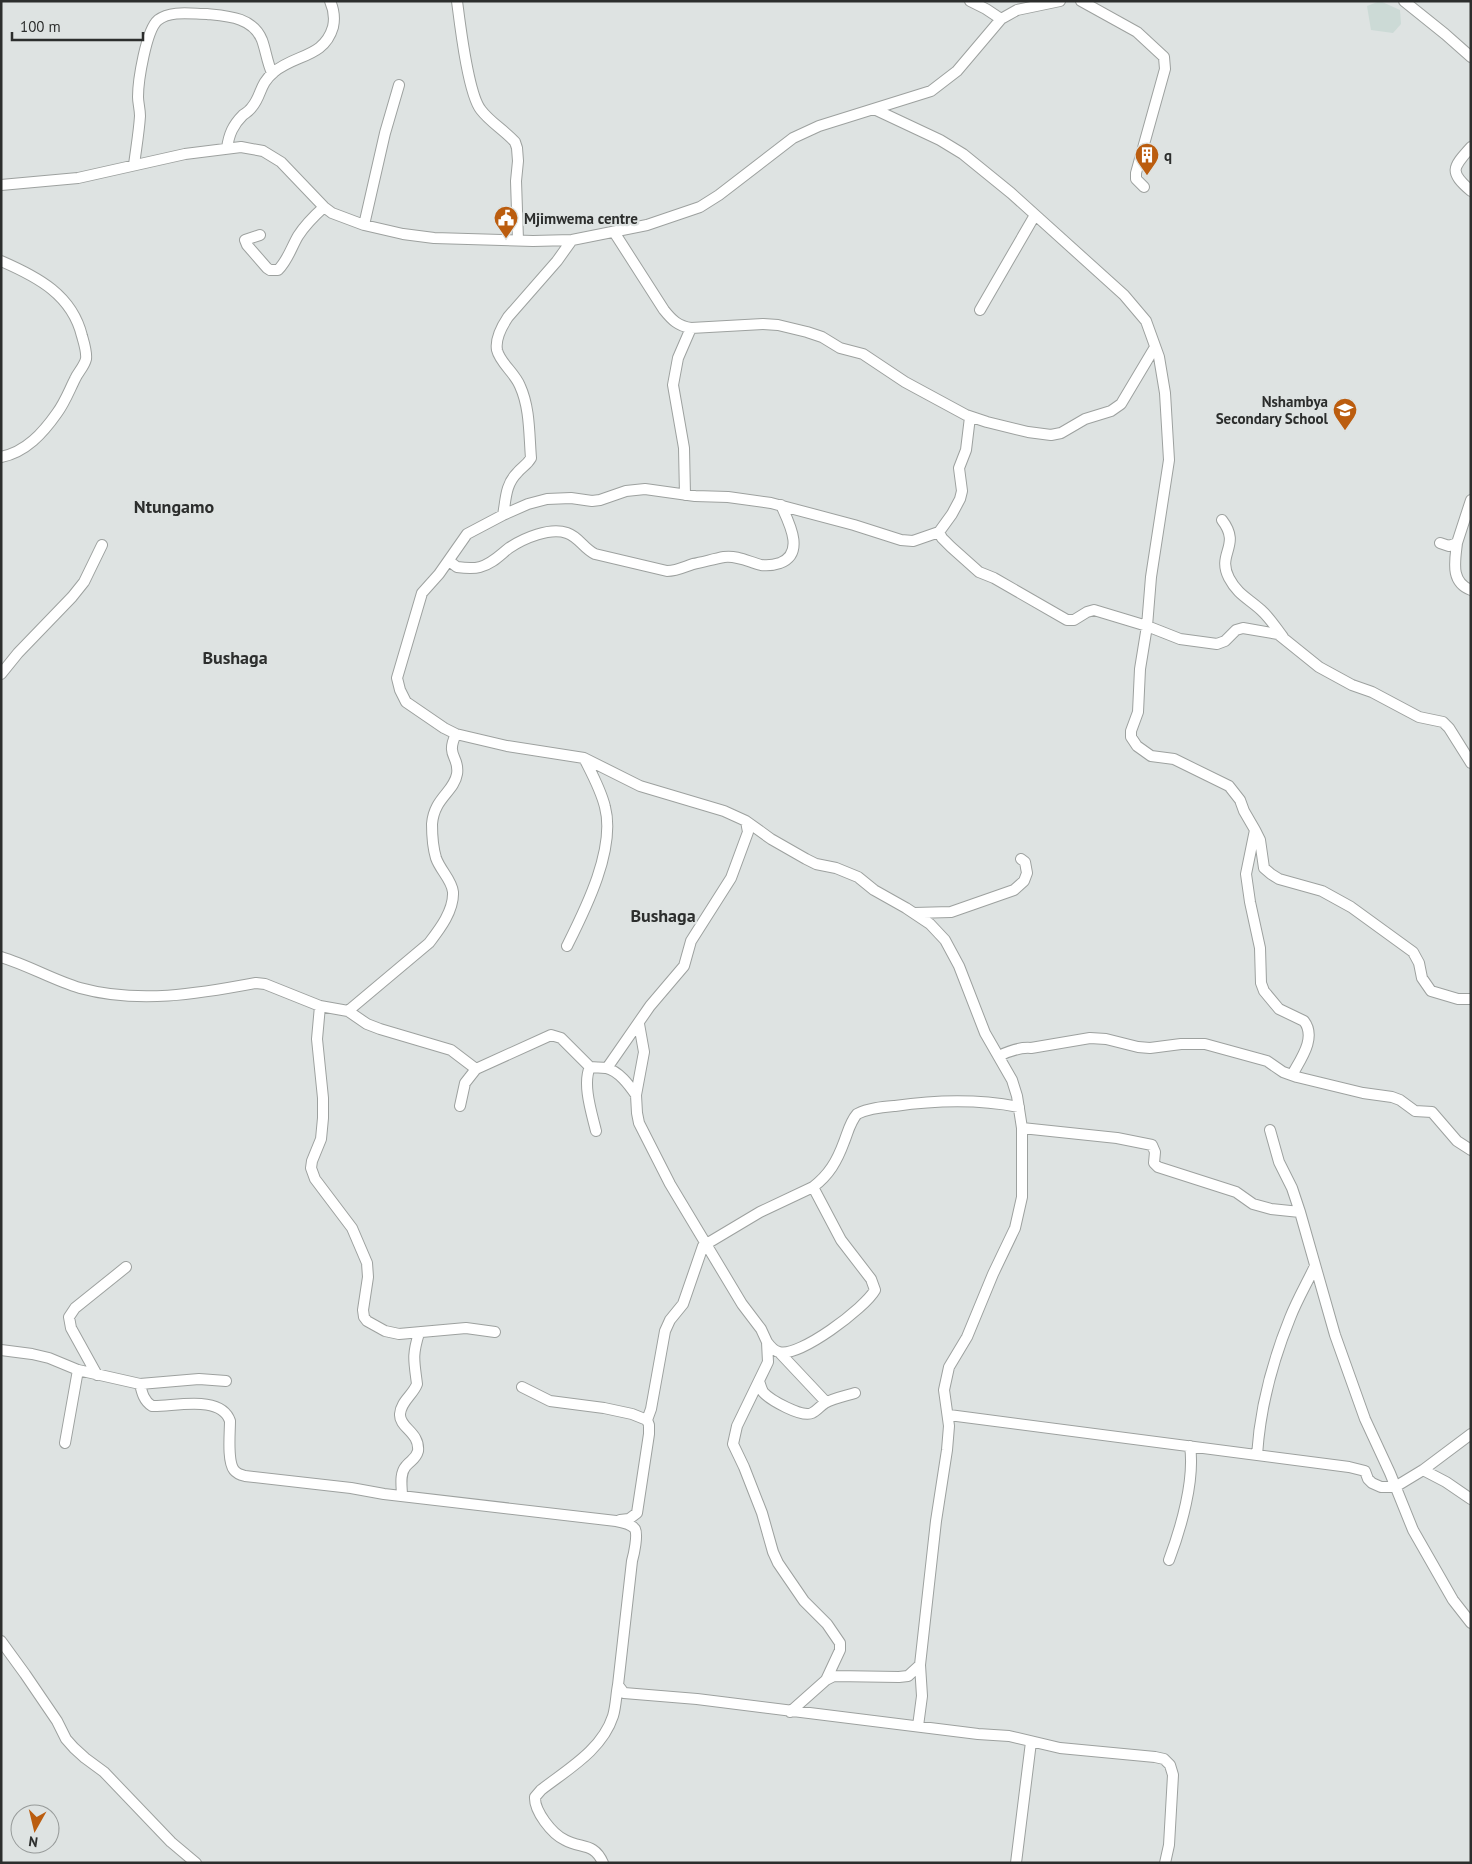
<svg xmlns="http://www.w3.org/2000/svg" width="1472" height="1864" font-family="'PT Sans',sans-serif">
<rect width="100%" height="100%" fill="#dee3e2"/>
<path fill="#ccdad6" d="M1380,1L1400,10L1401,24L1393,33L1371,30L1367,6Z"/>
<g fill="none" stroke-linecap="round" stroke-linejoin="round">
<defs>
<path id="minor" d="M457,1C460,24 468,94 481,110C490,122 504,130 515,142L517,148L518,161L516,181L518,240
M970,1L986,9L1001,19
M1081,1L1137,32L1164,57L1165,69L1136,173V179L1144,187
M1404,1L1445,34L1471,57
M874,109L940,140L963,154L1011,193L1124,295L1146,321L1159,357L1165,393L1169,460L1151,577L1147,626L1140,669L1138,712L1131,731V737L1137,746L1151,756L1174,759L1229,786L1240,800L1244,811L1255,830L1246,874L1250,902L1260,948L1261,983L1264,991L1279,1009L1304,1021C1317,1038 1300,1060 1292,1075
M1471,147C1452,168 1449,172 1471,191
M227,148C229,134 233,125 243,115C246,113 250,110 252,107C262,95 259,84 274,72C295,54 324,58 333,27C335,18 334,10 330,1
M134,165C136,149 139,132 140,116C140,109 138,103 138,97C138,81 146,30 158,20C171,10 192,14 207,14C227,16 253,17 262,40C266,51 267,62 272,73
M1,185L78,178L185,154L241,147L263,151L281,162L324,207L332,213L364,225L403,234L434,238L533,241L572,240L647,225L700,207L719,195L793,138L819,126L931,91L957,71L1001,19L1017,10L1060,1
M364,225L385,133L399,85
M614,232L664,310C672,320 678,326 691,328L763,324L778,325L807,332L822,337L840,348L863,354L905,382L966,415L987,422L1028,432L1051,435L1061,433L1085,419L1111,411L1121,404L1155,347
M260,235L245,240L247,245L267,268L270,270H278C288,260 291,248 298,236C305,225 314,216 324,207
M572,240L557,261L508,317C502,326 495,339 497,350C500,363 515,373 520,386C530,408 529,434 531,458C527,465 522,467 517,473C505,485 506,500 503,515L467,534L439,574L422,593L397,678L400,690L406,702L444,728L456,734L507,746L584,758L640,786L724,811L746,821L771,839L806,859L816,864L836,868L858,877L874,890L906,908L930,924L945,940L959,966L985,1033L1012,1080L1017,1096L1022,1128V1197L1015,1228L993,1274L967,1337L949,1367L944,1390L949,1426L947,1450L936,1521L920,1665L922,1696L918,1726
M1,261C38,277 72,295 82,336C84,343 87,352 86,359C84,367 78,372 75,379C69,391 65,402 57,413C43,433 26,452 1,457
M980,310L1035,215
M685,495L684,448L673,385L678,358L691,328
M503,515L528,504L547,499L571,498L592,501L600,500L626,491L645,489L695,496L728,497L771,503L854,525L901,540L913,541L939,532L952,514L960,499L962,491L959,468L966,450L970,417
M1222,520C1242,546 1216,553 1229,578C1238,595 1248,598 1261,610C1270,618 1276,628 1283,637
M939,532L942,538L951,547L979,572L994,578L1067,620H1074L1087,612L1094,610L1147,626L1180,639L1217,644L1225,641L1236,630L1243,628L1278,634L1319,667L1352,685L1372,692L1419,717L1443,722L1449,728L1471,763
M1440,543L1449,546L1457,543L1471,500
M1457,543C1455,561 1450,582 1471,590
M449,561L457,567C464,568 473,569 480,567C492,564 500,555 509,548C524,538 550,527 567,533C579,537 584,549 595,554L667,571C677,571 684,567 693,564C703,562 714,559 724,557C737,555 749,562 761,565C768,566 774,565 780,563C806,553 788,521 781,505
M1,674L18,653L72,597L84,582L102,545
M1255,830L1260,840L1264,868L1271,874L1279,879L1322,891L1351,907L1413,952L1419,963L1422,978L1431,991L1458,999H1471
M914,913L951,912L1014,890L1024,881L1027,873L1025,862L1021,859
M567,946C585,910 616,849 605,807C601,790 592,774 584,758
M1,957C28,965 53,980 80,988C138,1004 198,994 256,983L265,984L320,1006L348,1011L367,1024L380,1029L451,1050L476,1069
M320,1006L317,1039L323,1098V1118L321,1139L312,1161L311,1168L315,1179L352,1228L367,1263L368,1277L363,1310L364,1317L367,1321L385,1331L399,1334L466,1328L495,1332
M348,1011L429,943C439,930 454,911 453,892C452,880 440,870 436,858C433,848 432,835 432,824C434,798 454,792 457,774C460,756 445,757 456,734
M639,1024L644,1052L636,1095L637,1113L639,1123L670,1184L742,1304L761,1329L767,1342L768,1362L737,1426L733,1444L744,1467L762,1513L773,1552L778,1563L804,1601L827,1624L840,1643V1650L826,1680
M999,1056C1009,1051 1019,1047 1031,1048L1090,1038L1106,1039L1138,1047L1150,1048L1181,1044H1205L1267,1061L1283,1072L1297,1077L1363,1093L1392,1097L1400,1100L1415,1111L1432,1112L1457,1141L1471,1150
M590,1067C582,1084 592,1114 596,1131
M607,1068L650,1006L684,966L691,941L731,878L748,832L746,821
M460,1106L465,1083L476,1069L551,1035L561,1038L590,1067C595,1068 601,1067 606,1068C619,1071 629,1085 636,1095
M1022,1128L1117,1138L1152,1145L1155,1152L1154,1163L1158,1167L1236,1192L1253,1204L1271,1209L1300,1212
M1270,1130L1279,1162L1292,1188L1300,1212L1335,1335L1365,1419L1390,1473L1413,1530L1453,1600L1471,1623
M767,1342C770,1346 774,1351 779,1352C799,1358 865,1308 875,1290L871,1279L841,1240L813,1187
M1,1350L32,1354L49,1358L78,1370L140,1384C142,1393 144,1401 152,1406C173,1407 221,1394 230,1421C230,1433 227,1461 234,1470C237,1474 241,1475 245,1476L351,1488L384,1494L616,1521C622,1522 631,1524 635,1529C638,1535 634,1554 632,1561L618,1685L624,1693L697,1699L978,1734L1009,1736L1060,1748L1155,1757L1164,1759L1170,1765L1173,1775L1169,1845L1165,1863
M779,1352L826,1402
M97,1375L71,1328L69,1317L75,1308L126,1267
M759,1381C760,1384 761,1388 763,1392C770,1400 802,1418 812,1413C817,1411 820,1406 825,1403C834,1398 845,1396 855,1393
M140,1384L199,1379L226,1381
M522,1387L550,1401L604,1408L632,1414L647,1420L649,1425V1434L637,1513L629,1519L620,1520
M949,1415L1349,1467L1365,1471L1368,1479L1372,1483L1381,1487H1395L1423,1470L1471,1434
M647,1420L651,1409L665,1331L670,1320L683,1304L703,1246L760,1212L813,1187C829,1175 837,1161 844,1142C848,1132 850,1122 857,1114C869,1108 883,1107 895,1106C937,1100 978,1099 1019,1107
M65,1443L78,1370
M1257,1455C1260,1409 1273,1360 1290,1318C1297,1300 1307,1283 1315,1266
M1423,1470L1446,1482L1471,1499
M402,1496C402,1487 399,1474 406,1466C411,1460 416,1459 418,1451C420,1432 399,1428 400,1414C401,1401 413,1395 417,1384C414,1360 412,1356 419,1333
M1169,1560C1181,1528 1195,1480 1190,1446
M1,1641L25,1674L57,1721L66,1739L74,1748L85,1758L104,1772L171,1842L196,1863
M790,1712L826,1680L834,1676L899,1677L908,1676L920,1665
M603,1863C594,1842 581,1849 565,1840C552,1834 534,1811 535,1797L541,1790C568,1769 602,1750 613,1716C616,1706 616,1695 618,1685
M1016,1863L1031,1742"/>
</defs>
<use href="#minor" stroke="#9da19f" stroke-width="12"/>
<use href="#minor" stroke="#fff" stroke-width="10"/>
</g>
<defs>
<symbol id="building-pin" viewBox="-11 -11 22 30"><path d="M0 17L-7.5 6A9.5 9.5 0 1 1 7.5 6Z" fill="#bb5d0f" stroke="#dee3e2"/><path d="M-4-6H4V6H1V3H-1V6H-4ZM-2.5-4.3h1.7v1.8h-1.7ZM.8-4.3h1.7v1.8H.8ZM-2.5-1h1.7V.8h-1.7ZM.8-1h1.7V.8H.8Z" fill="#fff"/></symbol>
<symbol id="civic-pin" viewBox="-11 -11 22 30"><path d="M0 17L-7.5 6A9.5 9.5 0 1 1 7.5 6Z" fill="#bb5d0f" stroke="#dee3e2"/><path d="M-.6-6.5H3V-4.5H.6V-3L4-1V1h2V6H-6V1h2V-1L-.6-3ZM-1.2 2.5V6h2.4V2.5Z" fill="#fff"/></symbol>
<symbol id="school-pin" viewBox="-11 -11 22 30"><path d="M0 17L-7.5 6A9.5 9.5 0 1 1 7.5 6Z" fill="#bb5d0f" stroke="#dee3e2"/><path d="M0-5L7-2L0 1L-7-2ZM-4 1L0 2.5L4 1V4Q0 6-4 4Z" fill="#fff"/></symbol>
</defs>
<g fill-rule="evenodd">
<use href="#building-pin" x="1133" y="141" width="28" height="38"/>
<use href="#civic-pin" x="492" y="204" width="28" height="38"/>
<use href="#school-pin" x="1331" y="396" width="28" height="38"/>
</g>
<g text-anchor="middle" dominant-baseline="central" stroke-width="4.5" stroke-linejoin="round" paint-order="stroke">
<g font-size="15" font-weight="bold" fill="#2c2e2d" stroke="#dee3e2" text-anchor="start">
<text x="1164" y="155">q</text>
<text x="524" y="218">Mjimwema centre</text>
<text x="1328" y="401" text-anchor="end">Nshambya<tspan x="1328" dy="17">Secondary School</tspan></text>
</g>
<g font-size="18" font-weight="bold" fill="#2c2e2d" stroke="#dee3e2">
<text x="174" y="506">Ntungamo</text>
<text x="235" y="657">Bushaga</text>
<text x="663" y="915">Bushaga</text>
</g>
</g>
<rect width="1472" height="1864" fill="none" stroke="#2c2e2d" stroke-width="5"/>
<g transform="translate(35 1829) rotate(188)"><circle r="24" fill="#dee3e2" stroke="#979b9a"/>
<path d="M0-4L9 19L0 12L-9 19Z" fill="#bb5d0f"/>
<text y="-8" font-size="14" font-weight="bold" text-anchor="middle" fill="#2c2e2d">N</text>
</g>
<path d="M12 32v8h131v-8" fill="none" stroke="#2c2e2d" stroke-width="2.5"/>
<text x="20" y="32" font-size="15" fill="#2c2e2d" stroke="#dee3e2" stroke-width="4" paint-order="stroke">100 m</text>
</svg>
